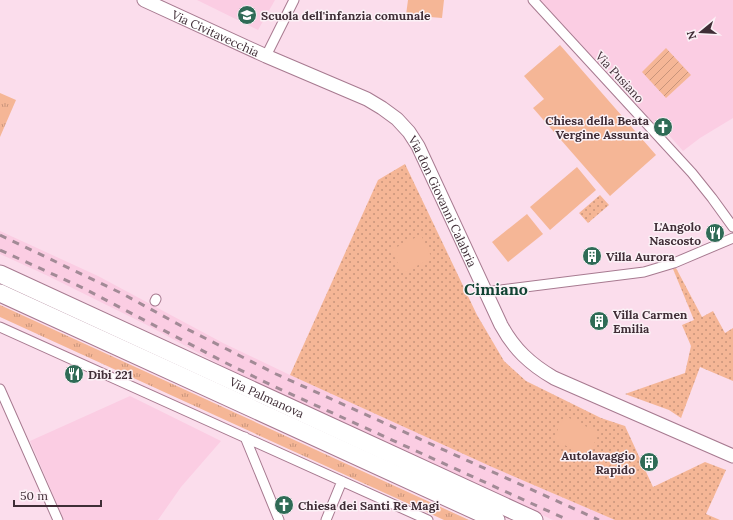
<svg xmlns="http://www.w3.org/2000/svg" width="733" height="520" font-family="Lora,serif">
<defs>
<pattern id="grass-tufts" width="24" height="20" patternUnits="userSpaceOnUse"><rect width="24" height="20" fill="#f5b696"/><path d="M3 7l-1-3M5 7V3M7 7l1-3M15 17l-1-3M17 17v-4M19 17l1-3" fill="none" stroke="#c8947b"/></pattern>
<pattern id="park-dots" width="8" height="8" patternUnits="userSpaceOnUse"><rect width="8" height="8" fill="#f5b696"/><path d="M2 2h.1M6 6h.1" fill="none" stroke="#c8947b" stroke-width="1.8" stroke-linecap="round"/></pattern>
<pattern id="garden-furrows" width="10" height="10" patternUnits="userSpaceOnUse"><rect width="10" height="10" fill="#f5b696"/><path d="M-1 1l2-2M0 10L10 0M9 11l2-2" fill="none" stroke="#c8947b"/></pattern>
</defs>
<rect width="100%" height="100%" fill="#fbddec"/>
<path fill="#fbcde3" d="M197,0H275L258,30Z
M540,0H733V118L700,138L683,151L668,134L666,136Z
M0,231L98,276L223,343L290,375L492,467L615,520H553L254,383L145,324L46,275L0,254Z
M130,396L221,441L181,487L158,520H64L30,441Z"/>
<path fill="url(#grass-tufts)" d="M0,93L16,100L0,137Z
M0,305L469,520H444L0,317Z"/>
<path fill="url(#park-dots)" d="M405,164L477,315L504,361L526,381L601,418L625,426L653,487L705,462L726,470L706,514L720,520H615L492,467L290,375L378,180Z
M600,195L609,205L588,223L579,213Z
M676,268L702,317L713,311L725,333L733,328V381L700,367L681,418L669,410L625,394L685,373L691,346L682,325L694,320L673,269Z"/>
<path fill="url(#garden-furrows)" d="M666,48L691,75L666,98L642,72Z"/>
<path fill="#f5b696" d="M408,0H444L442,18L406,15Z
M560,45L656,155L610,196L533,108L544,99L524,76Z
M577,167L596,190L550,230L530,207Z
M527,214L543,234L508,262L492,242Z
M421,235L432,258L403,273L391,250Z
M565,416L599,433L588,457L553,439Z"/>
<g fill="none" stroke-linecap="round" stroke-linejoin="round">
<defs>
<path id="street" d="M533,0L692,173L712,198L733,227
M266,56L294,0
M485,292L644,272L674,263L733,238
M155,301L156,299
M0,327L428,520
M0,389L58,520
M245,437L279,520
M326,520L342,481"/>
<g id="secondary">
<path id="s1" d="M144,0L266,56L367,99L382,108L397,119L409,132L418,146L501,325C514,349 530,364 554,378L733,456"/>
</g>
<g id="highway">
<path id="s2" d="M0,274L534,520"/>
<path d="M0,293L496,520"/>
</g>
</defs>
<use href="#street" stroke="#a77a90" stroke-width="11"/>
<use href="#secondary" stroke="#a77a90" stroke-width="15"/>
<use href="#highway" stroke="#a77a90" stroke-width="19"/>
<use href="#street" stroke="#fff" stroke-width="9"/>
<use href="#secondary" stroke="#fff" stroke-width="13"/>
<use href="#highway" stroke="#fff" stroke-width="17"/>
<path stroke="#a28a96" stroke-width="3" stroke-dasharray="7 7" stroke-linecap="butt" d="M0,235L123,294L185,328L276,374L599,520
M0,250L83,288L226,363L271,385L568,520"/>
</g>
<defs>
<symbol id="school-disc" viewBox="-11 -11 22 22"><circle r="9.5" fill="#2f6b56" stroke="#fbf1f6"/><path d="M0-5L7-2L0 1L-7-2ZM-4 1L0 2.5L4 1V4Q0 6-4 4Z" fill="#fff"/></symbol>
<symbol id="church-disc" viewBox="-11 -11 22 22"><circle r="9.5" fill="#2f6b56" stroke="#fbf1f6"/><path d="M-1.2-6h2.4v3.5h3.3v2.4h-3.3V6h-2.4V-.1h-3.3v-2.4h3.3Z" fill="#fff"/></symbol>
<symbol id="restaurant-disc" viewBox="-11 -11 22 22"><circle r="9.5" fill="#2f6b56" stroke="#fbf1f6"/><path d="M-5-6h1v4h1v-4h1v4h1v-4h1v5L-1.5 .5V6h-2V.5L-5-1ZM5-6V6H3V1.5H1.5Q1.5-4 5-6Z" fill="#fff"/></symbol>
<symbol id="building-disc" viewBox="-11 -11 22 22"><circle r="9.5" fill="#2f6b56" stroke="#fbf1f6"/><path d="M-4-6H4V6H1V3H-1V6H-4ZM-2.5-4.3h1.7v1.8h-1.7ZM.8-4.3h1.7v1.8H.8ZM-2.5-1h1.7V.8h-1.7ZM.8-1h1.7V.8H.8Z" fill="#fff"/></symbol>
</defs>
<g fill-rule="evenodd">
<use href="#school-disc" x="236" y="4" width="22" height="22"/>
<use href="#church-disc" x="652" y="116" width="22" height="22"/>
<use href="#restaurant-disc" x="704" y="222" width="22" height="22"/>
<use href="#building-disc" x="581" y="245" width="22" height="22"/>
<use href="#building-disc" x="588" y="310" width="22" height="22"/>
<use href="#restaurant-disc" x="63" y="363" width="22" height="22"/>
<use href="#building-disc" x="638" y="451" width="22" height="22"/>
<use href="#church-disc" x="273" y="494" width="22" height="22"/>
</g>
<g text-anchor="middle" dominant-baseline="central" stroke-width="3" stroke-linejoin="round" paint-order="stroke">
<g font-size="12" font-weight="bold" fill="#3f2d36" stroke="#fbf1f6" text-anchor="start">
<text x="261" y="15">Scuola dell'infanzia comunale</text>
<text x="649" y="120" text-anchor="end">Chiesa della Beata<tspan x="649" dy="14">Vergine Assunta</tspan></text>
<text x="701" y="226" text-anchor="end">L'Angolo<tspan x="701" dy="14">Nascosto</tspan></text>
<text x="606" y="256">Villa Aurora</text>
<text x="613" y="314">Villa Carmen<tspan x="613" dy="14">Emilia</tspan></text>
<text x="88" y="374">Dibi 221</text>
<text x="635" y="455" text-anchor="end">Autolavaggio<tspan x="635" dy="14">Rapido</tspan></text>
<text x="298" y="505">Chiesa dei Santi Re Magi</text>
</g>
<g font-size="12" fill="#3f2d36" stroke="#fbf1f6">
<text stroke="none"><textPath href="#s1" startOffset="79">Via Civitavecchia</textPath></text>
<text transform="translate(620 77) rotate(47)">Via Pusiano</text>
<text stroke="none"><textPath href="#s1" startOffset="375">Via don Giovanni Calabria</textPath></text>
<text stroke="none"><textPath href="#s2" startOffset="294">Via Palmanova</textPath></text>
</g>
<g font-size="16" font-weight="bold" fill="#114333" stroke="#fbf1f6">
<text x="496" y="289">Cimiano</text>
</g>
</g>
<g transform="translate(701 32) rotate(252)" stroke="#fbf1f6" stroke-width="3" paint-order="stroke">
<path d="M0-3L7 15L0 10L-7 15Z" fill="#3f2d36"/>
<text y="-6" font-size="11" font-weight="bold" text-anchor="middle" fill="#3f2d36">N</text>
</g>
<path d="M14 500v6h87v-6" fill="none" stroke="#3f2d36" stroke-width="2"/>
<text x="20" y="500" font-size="12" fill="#3f2d36" stroke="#fbf1f6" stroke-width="3" paint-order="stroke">50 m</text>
</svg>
